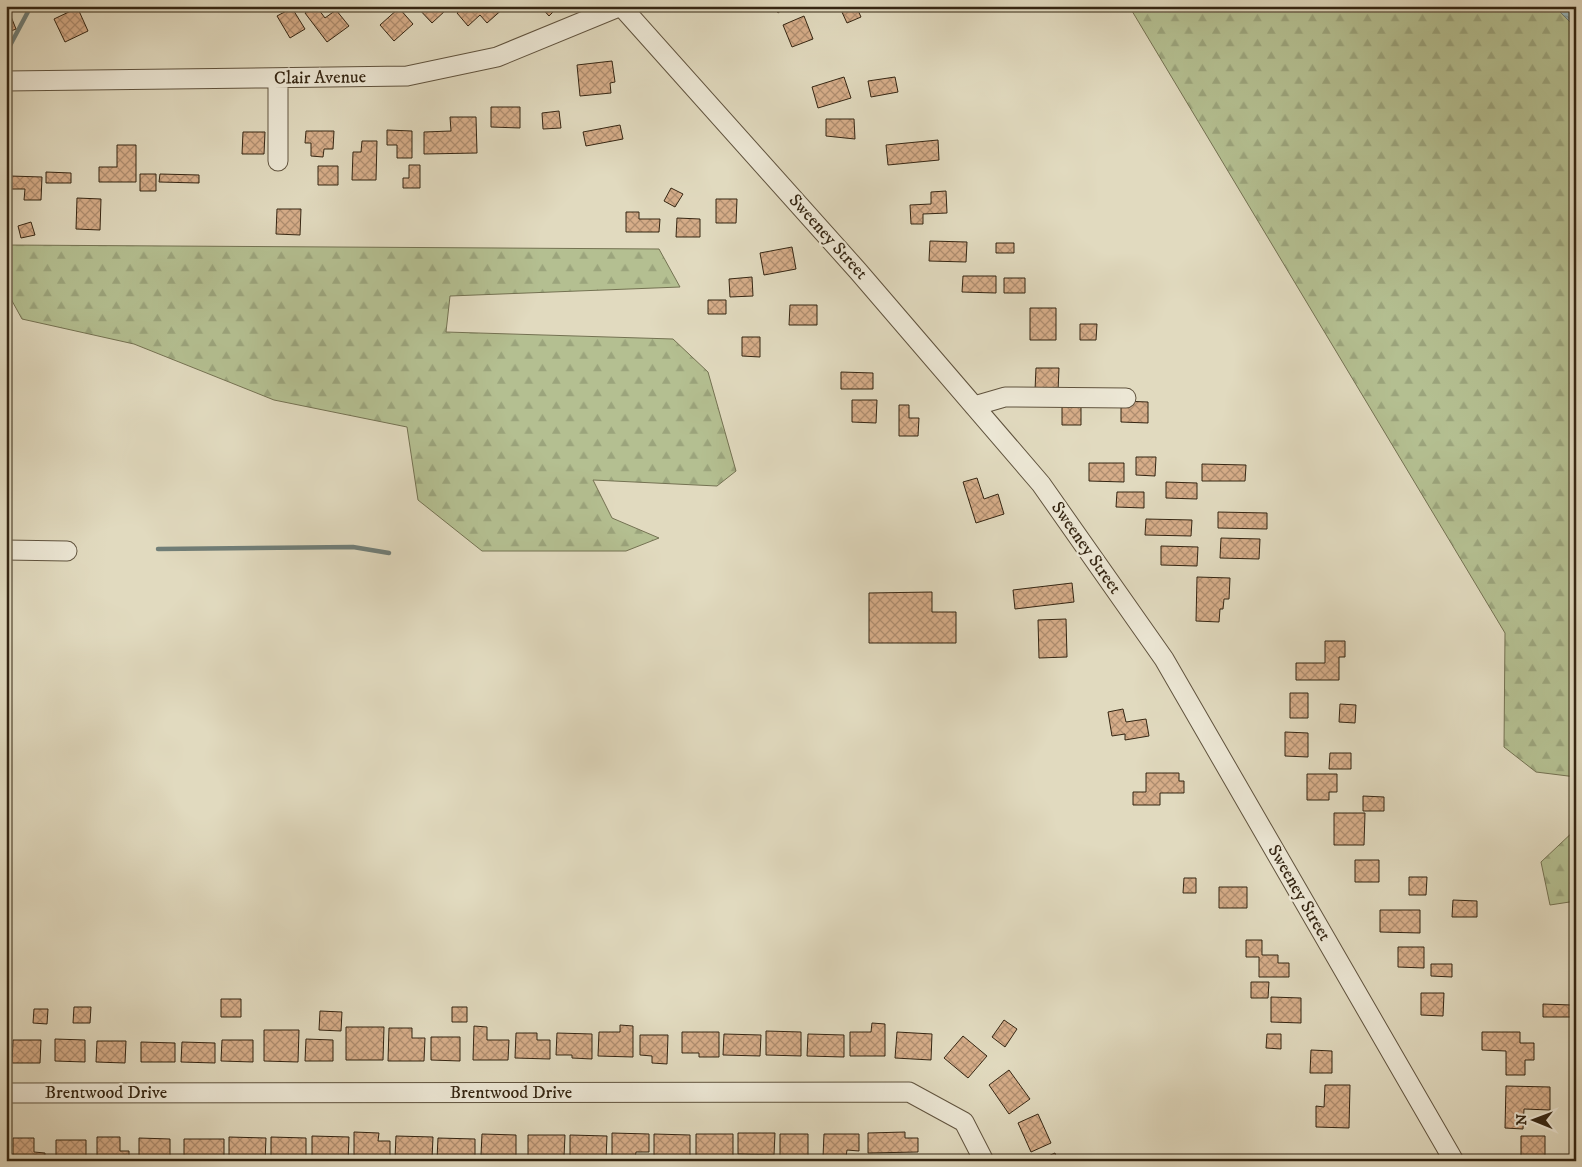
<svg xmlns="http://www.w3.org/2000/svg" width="1582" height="1167" font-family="'IM FELL DW Pica',serif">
<defs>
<pattern id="forest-firs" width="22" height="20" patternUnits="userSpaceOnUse" patternTransform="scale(1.25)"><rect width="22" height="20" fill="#b4bf91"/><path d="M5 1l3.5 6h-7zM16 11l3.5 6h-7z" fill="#9ba47c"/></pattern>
<pattern id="water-waves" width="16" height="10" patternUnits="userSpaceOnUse" patternTransform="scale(1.25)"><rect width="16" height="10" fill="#98b8bc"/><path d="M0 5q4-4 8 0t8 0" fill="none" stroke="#7d9598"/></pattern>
<pattern id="building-cross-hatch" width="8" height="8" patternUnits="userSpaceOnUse" patternTransform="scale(1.25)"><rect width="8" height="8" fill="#d6ad89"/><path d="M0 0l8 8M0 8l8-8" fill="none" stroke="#ae8d6f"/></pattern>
</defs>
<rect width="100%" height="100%" fill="#e1dabf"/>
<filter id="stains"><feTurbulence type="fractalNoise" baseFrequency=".004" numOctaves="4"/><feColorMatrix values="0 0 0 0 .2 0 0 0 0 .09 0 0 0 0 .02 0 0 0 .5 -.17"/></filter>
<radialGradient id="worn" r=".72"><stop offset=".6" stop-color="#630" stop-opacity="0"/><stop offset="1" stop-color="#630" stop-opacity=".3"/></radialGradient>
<path fill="url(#forest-firs)" stroke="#747252" d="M1129,6H1554L1576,28V777L1536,772L1504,747L1505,633Z
M6,245L659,249L680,287L450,296L446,332L673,339L708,372L736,471L717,486L593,480L612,518L659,538L626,551H482L418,500L407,427L274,400L134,344L22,319L6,290Z
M1576,829V901L1550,905L1541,862Z"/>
<path fill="url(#water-waves)" stroke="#707e78" d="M1554,6H1576V28Z"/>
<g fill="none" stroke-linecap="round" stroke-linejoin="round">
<path stroke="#707e78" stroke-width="4.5" d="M6,53L31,6
M158,549L353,547L389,553"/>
</g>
<path fill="url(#building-cross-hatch)" stroke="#352613" d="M73,6H89L79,11L88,31L65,42L54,19L75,9Z
M313,6H316L325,18L336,10L349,26L327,42L305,13Z
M416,6H443L446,10L432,23Z
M465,6H504L505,7L487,23L480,15L468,26L457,13Z
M540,6H559L549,16Z
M773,6H787L778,13Z
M850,6H856L861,17L847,23L841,10Z
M292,8L305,29L290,38L277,16Z
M399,8L413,24L394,41L380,25Z
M10,14L16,29L6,33V16Z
M804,16L813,39L792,47L783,25Z
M612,61L615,82L610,83L611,93L580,96L577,65Z
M844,77L851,98L818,108L812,87Z
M895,77L898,92L871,97L868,81Z
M491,107H520V128L491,127Z
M559,111L561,128L543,129L542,113Z
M450,117H476L477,153L424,154V132L451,131Z
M826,119H854L855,139L826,136Z
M620,125L623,139L586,146L583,132Z
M387,130L412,131V158H397V145H387Z
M306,131H334L333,149H324L323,157L311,156V143H305Z
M243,132H265L264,154H242Z
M938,140L939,160L888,165L886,145Z
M362,141H377L376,180H352L353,152H361Z
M117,145H136V182H99V167H117Z
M409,165H420V188H403V178H409Z
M318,166H338V185H318Z
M46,172L71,173V183H46Z
M140,174H156V191H140Z
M160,174L199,175V183L159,182Z
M10,176L42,177L41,200H24L25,189H10Z
M671,188L683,194L675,207L664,201Z
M946,191L947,213L923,214V224H911L910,205L931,204V192Z
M77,198L101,199L100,230L76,229Z
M716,199H737L736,223H716Z
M277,209H301L300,235L276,234Z
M626,212H639V219H660L659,232H626Z
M677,218L700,219V237H676Z
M31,222L35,235L21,238L18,226Z
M930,241L967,242L966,262L929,261Z
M996,243H1014V253H996Z
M792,247L796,269L764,275L760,253Z
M963,276H996V293L962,292Z
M752,277L753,296L730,297L729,279Z
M1004,278H1025V293H1004Z
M708,300H726V314H708Z
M790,305H817V325H789Z
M1030,308H1056V340H1030Z
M1080,324H1097L1096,340H1080Z
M742,337H760V357L742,356Z
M1036,368H1059L1058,391L1035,390Z
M841,372L873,373V389H841Z
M852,400H877L876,423L852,422Z
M1121,401L1148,402V423L1121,422Z
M1062,403H1081V425H1062Z
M899,405H909V418H919L918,436H899Z
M1136,457H1156L1155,476L1136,475Z
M1089,463H1124V482L1089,481Z
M1202,464L1246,465L1245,481H1202Z
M977,478L984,499L998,494L1004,514L976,523L963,482Z
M1166,482L1197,483V499L1166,498Z
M1117,492H1144V508L1116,507Z
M1218,512L1267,513V529L1218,528Z
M1146,519L1192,520L1191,536L1145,535Z
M1221,538L1260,539L1259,559L1220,558Z
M1161,546L1198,547L1197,566L1161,565Z
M1197,577L1230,578L1229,599H1224L1223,609H1220L1219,622L1196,621Z
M1072,583L1074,602L1015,609L1013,590Z
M932,592V612H956V643H869V593Z
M1066,619L1067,657L1039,658L1038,620Z
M1325,641H1345V657H1339V680H1296V663H1325Z
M1290,693H1308V718H1290Z
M1340,704L1356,705L1355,723L1339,722Z
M1123,709L1126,722L1146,719L1149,736L1125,740V734L1112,736L1108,712Z
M1285,732L1308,733V757L1285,756Z
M1330,753H1351V769H1329Z
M1146,773H1179V781H1184V793H1160V805H1133V792H1146Z
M1307,774H1337V792H1329V800H1307Z
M1363,796L1384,797V811H1363Z
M1334,813H1365L1364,845H1334Z
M1355,860H1379V882H1355Z
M1409,877H1427L1426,895H1409Z
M1184,878H1196V893H1183Z
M1219,887H1247V908H1219Z
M1453,900L1477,901V917H1452Z
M1380,910H1420V933L1380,932Z
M1246,940H1262V955H1278V963H1289V977H1259V957H1246Z
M1398,947H1424V968L1398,967Z
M1431,964H1452V977L1431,976Z
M1251,982H1269L1268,998H1251Z
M1421,993H1444L1443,1016L1421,1015Z
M1271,997L1301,998V1023L1271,1022Z
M221,999H241V1017H221Z
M1543,1004L1571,1005V1017H1543Z
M74,1007H91L90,1023H73Z
M452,1007H467V1022H452Z
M34,1009H48L47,1024L33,1023Z
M320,1011L342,1012L341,1031L319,1030Z
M1004,1020L1017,1029L1005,1047L992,1037Z
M872,1023L885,1024V1056H850V1032H871Z
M620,1025L633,1026V1057L598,1056L599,1032H620Z
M474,1026L487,1027V1040H509L508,1060H473Z
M346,1027H384L383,1060H346Z
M389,1028H412V1038H425L424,1061H388Z
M264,1030H299L298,1062L264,1061Z
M766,1031L801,1032V1056L766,1055Z
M682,1032H719V1057H699V1053H682Z
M897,1032L932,1034L931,1060L895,1058Z
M1482,1032H1520V1043H1534V1060H1525V1075H1506V1051L1482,1050Z
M516,1033H537V1040H550V1059L515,1058Z
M557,1033L592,1034V1059L572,1058V1055H556Z
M724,1034L761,1035L760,1056L723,1055Z
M808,1034L844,1035V1057L807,1056Z
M1267,1034H1281V1049L1266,1048Z
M640,1035H668L667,1064L652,1063V1056L640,1055Z
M963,1036L987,1056L968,1078L944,1058Z
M431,1037H460V1061L431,1060Z
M55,1039L85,1040V1062L55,1061Z
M306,1039L333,1040V1061H305Z
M13,1040H41L40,1063H12Z
M222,1040H253V1062L221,1061Z
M97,1041H126L125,1063L96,1062Z
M141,1042L175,1043V1062H141Z
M182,1042L215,1043V1063L181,1062Z
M1311,1050L1332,1051V1073H1310Z
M1009,1070L1030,1099L1009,1114L989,1085Z
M1325,1085H1350L1349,1128L1316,1127V1106L1324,1107Z
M1506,1086L1550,1087V1110L1524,1109L1523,1129L1505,1128Z
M1038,1114L1051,1143L1031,1152L1018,1123Z
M354,1132L379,1133L378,1141H390V1160H354Z
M905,1132V1138H918V1152L868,1153V1133Z
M612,1133L649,1134V1152H636L635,1159H612Z
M738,1133H775L774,1155L738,1154Z
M482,1134L516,1135V1156L481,1155Z
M654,1134L690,1135V1157H677V1161H654Z
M696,1134H733V1156H722V1161H707V1156H696Z
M780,1134H808V1161H780Z
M824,1134H859V1151L847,1150L846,1157H823Z
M528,1135H565L564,1157H528Z
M570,1135L607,1136L606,1159L570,1158Z
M312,1136L349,1137L348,1161L312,1158Z
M396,1136L433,1137L432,1159L395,1158Z
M1521,1136H1545V1160L1552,1161H1521Z
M97,1137H120V1151H129V1161H97Z
M229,1137L266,1138L265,1161L229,1159Z
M271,1137L306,1138V1161L271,1159Z
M13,1138H34V1152L45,1153V1161H13Z
M139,1138L170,1139V1161H139Z
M438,1138L475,1139V1159H437Z
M184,1139H224V1157H216V1161H184Z
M56,1140H86V1161H56Z
M1055,1153L1058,1161H1037Z"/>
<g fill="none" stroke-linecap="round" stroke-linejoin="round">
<defs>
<path id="minor" d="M621,6L858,271L1041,484L1164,659L1454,1161
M278,78V161
M6,81L407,76L497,57L621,6
M974,406L1005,397L1126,398
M6,550L67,551
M6,1093L909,1092L964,1122L984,1161"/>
</defs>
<use href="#minor" stroke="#60533e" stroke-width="21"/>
<use href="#minor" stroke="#ece7d5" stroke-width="19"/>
</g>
<g text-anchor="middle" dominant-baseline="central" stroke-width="4.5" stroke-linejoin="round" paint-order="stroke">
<g font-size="18" fill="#352613" stroke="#ece7d5">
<text transform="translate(320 78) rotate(-1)">Clair Avenue</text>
<text transform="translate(828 237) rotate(48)">Sweeney Street</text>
<text transform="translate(1086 548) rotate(55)">Sweeney Street</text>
<text transform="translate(1299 893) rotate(60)">Sweeney Street</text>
<text x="106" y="1093">Brentwood Drive</text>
<text x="511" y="1093">Brentwood Drive</text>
</g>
</g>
<rect width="1582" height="1167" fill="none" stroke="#e1dabf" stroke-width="25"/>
<rect x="8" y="8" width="1567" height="1152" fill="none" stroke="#352613" stroke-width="2.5"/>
<rect x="12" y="12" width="1557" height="1142" fill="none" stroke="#352613"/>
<g transform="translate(1534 1120) rotate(271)" stroke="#ece7d5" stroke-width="4" paint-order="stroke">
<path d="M0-4L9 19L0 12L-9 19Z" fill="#352613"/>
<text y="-8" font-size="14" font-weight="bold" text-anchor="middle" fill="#352613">N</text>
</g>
<rect width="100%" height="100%" filter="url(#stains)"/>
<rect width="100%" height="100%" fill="url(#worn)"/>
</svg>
